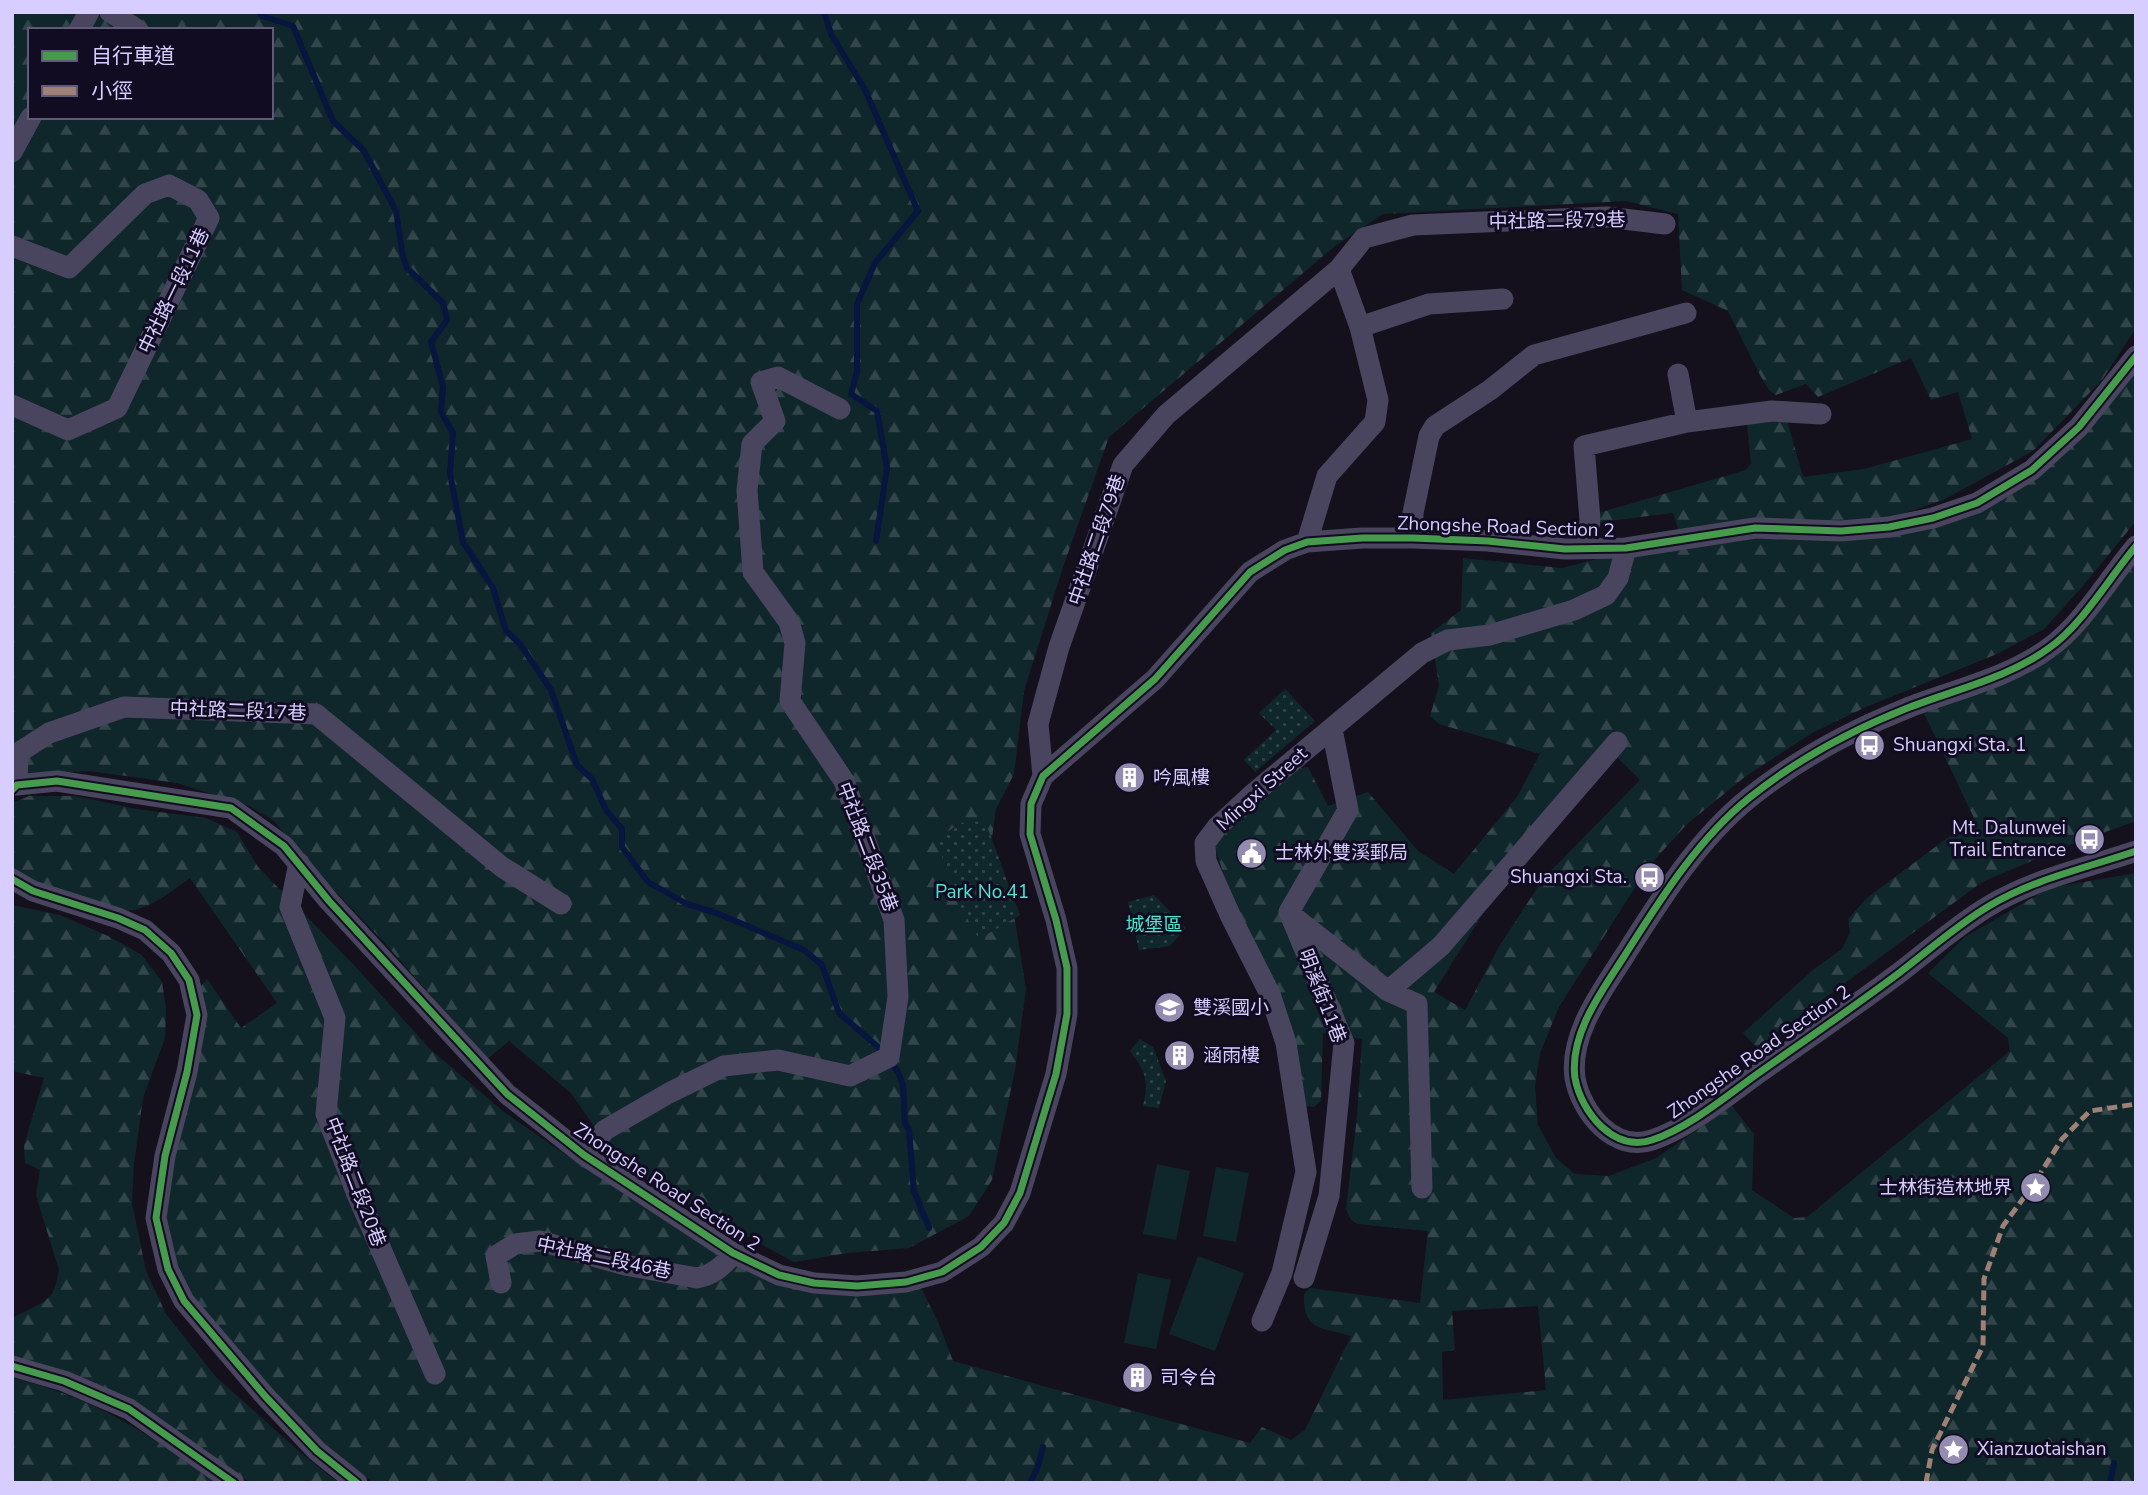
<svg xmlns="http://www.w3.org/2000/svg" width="2148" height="1495" font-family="'Nunito Sans','Noto Sans TC',sans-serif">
<defs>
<pattern id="forest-firs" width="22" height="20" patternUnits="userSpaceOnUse" patternTransform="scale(1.75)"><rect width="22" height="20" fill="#0f272a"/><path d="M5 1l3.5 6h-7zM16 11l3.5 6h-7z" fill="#31454a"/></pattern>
<pattern id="park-dots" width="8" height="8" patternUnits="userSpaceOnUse" patternTransform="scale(1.75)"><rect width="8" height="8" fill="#0f272a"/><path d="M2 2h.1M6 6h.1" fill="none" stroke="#31454a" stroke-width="1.8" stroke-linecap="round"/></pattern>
</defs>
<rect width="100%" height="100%" fill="#14111d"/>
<path fill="#0f272a" d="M1157,1164L1190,1171L1176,1240L1143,1234Z
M1216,1167L1249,1173L1236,1242L1203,1236Z
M1198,1256L1244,1273L1215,1351L1169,1334Z
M1138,1273L1171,1280L1156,1349L1124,1343Z"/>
<path fill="url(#forest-firs)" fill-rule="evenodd" d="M12,12H2136V328L2102,380L2033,451L1943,500L1896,516L1680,536L1673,513L1601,522L1595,520V514L1746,470L1751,464L1747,424L1787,420L1803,477L1864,469L1972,439L1958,392L1931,400L1911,358L1818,397L1806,384L1776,395L1769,390L1760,375L1728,311L1682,290L1678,214L1626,201L1383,214L1335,246L1109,437L1063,567L1024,691L1014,774L996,809L990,852L1013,908L1026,989L1015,1070L992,1180L969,1216L909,1248L848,1253L794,1262L665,1192L612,1152L571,1093L509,1041L487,1059L383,941L315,870L274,821L249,806L177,783L89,771L12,776ZM30,30H271V117H30Z
M2136,365V521L2082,587L2044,629L1997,654L1866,707L1812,733L1746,776L1687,824L1648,867L1559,1007L1540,1053L1535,1087L1538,1125L1556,1158L1575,1174L1609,1176L1656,1158L1732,1106L1754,1134L1752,1190L1794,1218L1807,1217L2010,1051L2008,1038L1928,973L1965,937L2049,888L2136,873V1483H374L333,1453L297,1418L190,1299L172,1264L161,1215L201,986L207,979L241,1028L277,1003L190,878C174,889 157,904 138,909C104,918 43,885 12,871V803L29,796H76L136,809L206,818L237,832L258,867L352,963L430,1049L504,1112L566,1155L744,1264L920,1286L938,1322L953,1361L1250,1443L1262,1427L1291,1440L1305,1430L1351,1336C1322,1327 1303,1332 1304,1294L1310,1288L1420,1303L1428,1231L1357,1224L1351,1220L1346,1209L1357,1117L1362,1039L1323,1033L1321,1101L1314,1107L1306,1106L1232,899L1216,851V839L1300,768L1308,767L1328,806L1368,792L1418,851L1454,874L1517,797L1540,754L1439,724L1430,716L1439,686L1431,633L1461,610L1463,558L1562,568L1616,554L1988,503ZM1616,756L1640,780L1543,879L1500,945L1465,1010L1434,992L1484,912ZM1538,1306L1546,1390L1443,1400L1442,1352L1455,1350L1452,1311Z
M2136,560V821L2069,845L1982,882L1757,1048L1743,1033L1814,969L1842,949L1850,933L1848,919L1867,898L1974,818L1924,713L2013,677Z
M12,905L60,915L108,936L142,955L162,982L166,1008L165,1038L143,1098L134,1164L132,1203L146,1271L166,1314L216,1377L302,1454L339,1483H251L196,1448L12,1357V1318L44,1302L52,1294L56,1284L59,1270L36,1195L40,1170L25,1163L24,1145L44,1078L12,1071Z
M12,1378C95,1397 149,1435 218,1483H12Z"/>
<path fill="url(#park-dots)" d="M1285,689L1315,721L1255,772L1244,760L1276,730L1259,713Z
M985,821L1020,915L979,939L961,908L936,840L960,823Z
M1154,895L1186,928L1170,946L1139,950L1128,902Z
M1140,1039L1153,1047L1166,1081L1159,1108L1143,1106C1149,1080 1146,1072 1130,1051Z"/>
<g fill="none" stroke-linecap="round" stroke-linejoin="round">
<path stroke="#07163e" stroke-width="6" d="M259,12L262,16L293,26L333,121L364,151L396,211L403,257L407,268L443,303L447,320L431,342L443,387L441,412L453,433L450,473L463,542L493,588L506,631L520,644L551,690L577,765L592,779L606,810L622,829V847L648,882L687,904L714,912L804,950L822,965L839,1013L877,1046L898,1072L903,1085L905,1123L909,1130L914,1191L929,1228
M824,12L831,34L865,90L918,211L875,263L857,304V372L851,394L877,411L887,468L876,541
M1030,1483L1038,1466L1043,1447
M2110,1483L2114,1463"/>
<path stroke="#49455e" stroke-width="21" d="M110,12L138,30
M79,30L89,12
M12,152L31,117
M12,246L69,268L145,194L169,185L198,200L209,218L117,408L68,430L12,405
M1360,327L1429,304L1503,299
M1687,422L1772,411L1821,414
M1413,538V513L1429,436L1435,426L1490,390L1534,355L1686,313
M1307,542L1327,476L1375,422L1378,400L1360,327L1339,269
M2136,546C2109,578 2082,625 2049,648C2007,679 1952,690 1905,709C1850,731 1795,761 1749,798C1697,840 1660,900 1625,955C1602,991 1569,1034 1575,1078C1581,1112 1614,1153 1652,1140C1686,1129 1723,1099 1753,1077C1801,1043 1851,1009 1899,973C1928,951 1957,925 1989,906C2034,879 2086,868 2136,851
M1587,549L1590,520L1584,446L1687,422L1678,374
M1043,776L1038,724L1059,647L1123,465L1166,415L1339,269L1364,238L1413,225L1607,217L1665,224
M17,785L57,781L231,808L284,846L329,901L507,1094L584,1155L733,1253L779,1275L814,1283L857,1286L906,1282L942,1272L981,1247L1004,1223L1020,1193L1056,1074L1067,1014V968L1056,920L1030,834L1031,804L1043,776L1155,679L1250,572L1285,550L1307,542L1362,538H1413L1488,541L1565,549L1626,548L1755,528L1841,531L1889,527L1933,518L1977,503L2032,470L2079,427L2136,356
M17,785L18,753L49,733L124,707L316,714L502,867L561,904
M299,863L290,907L335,1018L326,1114L357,1194L435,1374
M12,879L33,891L118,918L145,930L171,953L189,980L197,1015L187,1072L165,1156L156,1218L168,1269L184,1301L265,1396L317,1451L357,1483
M1290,914L1388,991L1417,1004L1422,1188
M1388,991L1441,946L1617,742
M584,1155L605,1130L669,1093L724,1066L778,1060L850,1076L889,1057L898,997L894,920L844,781L790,701L795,643L789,622L753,572L747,490L752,444L775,421L761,382L778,377L840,409
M1304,1278L1329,1196L1344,1043L1289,912L1348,810L1332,729
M501,1283L496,1256L515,1244L540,1241L625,1265L697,1278C713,1275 724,1266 733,1253
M1262,1321L1282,1273L1306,1172L1286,1043L1270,994L1231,917L1206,861L1205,843L1217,827L1254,793L1422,653L1448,640L1490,635L1574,610L1606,595L1618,578L1626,548
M12,1366L64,1381L129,1409L234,1483"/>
<path stroke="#9e8076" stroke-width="5" stroke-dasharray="10 5" stroke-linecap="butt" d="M1926,1483L1932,1450L1983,1346L1984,1279L2003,1226L2033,1185L2062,1139L2090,1111L2136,1104"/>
<defs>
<path id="cycleway" d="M2136,546C2109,578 2082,625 2049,648C2007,679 1952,690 1905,709C1850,731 1795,761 1749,798C1697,840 1660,900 1625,955C1602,991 1569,1034 1575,1078C1581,1112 1614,1153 1652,1140C1686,1129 1723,1099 1753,1077C1801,1043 1851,1009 1899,973C1928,951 1957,925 1989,906C2034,879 2086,868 2136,851
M12,790L17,785L57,781L231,808L284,846L329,901L507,1094L584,1155L733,1253L779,1275L814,1283L857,1286L906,1282L942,1272L981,1247L1004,1223L1020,1193L1056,1074L1067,1014V968L1056,920L1030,834L1031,804L1043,776L1155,679L1250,572L1285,550L1307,542L1362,538H1413L1488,541L1565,549L1626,548L1755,528L1841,531L1889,527L1933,518L1977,503L2032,470L2079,427L2136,356
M12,879L33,891L118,918L145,930L171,953L189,980L197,1015L187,1072L165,1156L156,1218L168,1269L184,1301L265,1396L317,1451L357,1483
M12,1366L64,1381L129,1409L234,1483"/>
</defs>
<use href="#cycleway" stroke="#110c22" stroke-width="11"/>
<use href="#cycleway" stroke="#469c4c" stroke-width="7"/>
</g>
<defs>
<symbol id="bus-disc" viewBox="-11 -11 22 22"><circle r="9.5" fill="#938bb0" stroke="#110c22"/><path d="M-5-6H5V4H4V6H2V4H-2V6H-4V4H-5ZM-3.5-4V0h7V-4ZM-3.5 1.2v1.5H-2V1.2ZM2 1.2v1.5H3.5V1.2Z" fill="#fff"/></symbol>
<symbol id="building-disc" viewBox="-11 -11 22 22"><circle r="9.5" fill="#938bb0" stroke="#110c22"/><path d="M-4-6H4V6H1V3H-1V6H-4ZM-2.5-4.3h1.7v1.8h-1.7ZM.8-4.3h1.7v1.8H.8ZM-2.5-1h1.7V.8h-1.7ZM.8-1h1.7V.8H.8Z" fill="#fff"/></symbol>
<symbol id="civic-disc" viewBox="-11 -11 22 22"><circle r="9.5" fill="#938bb0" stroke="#110c22"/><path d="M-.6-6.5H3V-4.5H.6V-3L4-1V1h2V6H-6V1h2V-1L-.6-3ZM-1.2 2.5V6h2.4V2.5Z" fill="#fff"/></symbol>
<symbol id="school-disc" viewBox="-11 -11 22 22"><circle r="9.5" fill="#938bb0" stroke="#110c22"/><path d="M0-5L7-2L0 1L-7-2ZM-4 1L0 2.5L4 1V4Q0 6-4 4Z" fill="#fff"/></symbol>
<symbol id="sight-disc" viewBox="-11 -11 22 22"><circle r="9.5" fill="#938bb0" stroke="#110c22"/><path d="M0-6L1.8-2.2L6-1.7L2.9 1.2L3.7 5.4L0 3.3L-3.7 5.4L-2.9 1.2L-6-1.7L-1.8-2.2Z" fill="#fff"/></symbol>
</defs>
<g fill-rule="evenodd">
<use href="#bus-disc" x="1852" y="728" width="35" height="35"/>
<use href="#building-disc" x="1112" y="760" width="35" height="35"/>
<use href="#bus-disc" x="2072" y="822" width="35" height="35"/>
<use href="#civic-disc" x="1234" y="836" width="35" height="35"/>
<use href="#bus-disc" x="1632" y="860" width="35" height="35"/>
<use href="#school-disc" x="1152" y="990" width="35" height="35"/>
<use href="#building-disc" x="1162" y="1038" width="35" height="35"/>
<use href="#sight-disc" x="2018" y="1170" width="35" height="35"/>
<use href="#building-disc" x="1120" y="1360" width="35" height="35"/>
<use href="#sight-disc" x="1936" y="1432" width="35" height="35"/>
</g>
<g text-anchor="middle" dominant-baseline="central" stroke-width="6" stroke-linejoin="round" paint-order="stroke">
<g font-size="19" fill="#d7cdff" stroke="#110c22">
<text transform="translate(1557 221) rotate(-1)">中社路二段79巷</text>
<text transform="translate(174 291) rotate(-64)">中社路一段11巷</text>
<text transform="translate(1506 527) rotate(2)">Zhongshe Road Section 2</text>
<text transform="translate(1097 540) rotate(-71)">中社路二段79巷</text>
<text transform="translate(238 711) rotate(2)">中社路二段17巷</text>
<text transform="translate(1262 789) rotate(-42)">Mingxi Street</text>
<text transform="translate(867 847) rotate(69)">中社路二段35巷</text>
<text transform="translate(1322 996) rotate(69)">明溪街11巷</text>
<text transform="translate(1759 1052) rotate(-35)">Zhongshe Road Section 2</text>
<text transform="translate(355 1182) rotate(69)">中社路二段20巷</text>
<text transform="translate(667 1187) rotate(33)">Zhongshe Road Section 2</text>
<text transform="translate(604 1258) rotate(12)">中社路二段46巷</text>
</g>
<g font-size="19" fill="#d7cdff" stroke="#110c22" text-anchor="start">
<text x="1893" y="745">Shuangxi Sta. 1</text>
<text x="1153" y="778">吟風樓</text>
<text x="2066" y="828" text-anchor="end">Mt. Dalunwei<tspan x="2066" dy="22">Trail Entrance</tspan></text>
<text x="1275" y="853">士林外雙溪郵局</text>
<text x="1627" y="877" text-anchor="end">Shuangxi Sta.</text>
<text x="1193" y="1008">雙溪國小</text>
<text x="1203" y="1056">涵雨樓</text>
<text x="2012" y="1188" text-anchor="end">士林街造林地界</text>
<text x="1160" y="1378">司令台</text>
<text x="1977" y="1449">Xianzuotaishan</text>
</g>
<g font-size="19" fill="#51e6ce" stroke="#110c22">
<text x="982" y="892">Park No.41</text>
<text x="1154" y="925">城堡區</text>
</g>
</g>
<rect width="2148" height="1495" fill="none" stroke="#d7cdff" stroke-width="28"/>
<rect x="28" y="28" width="245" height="91" fill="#110c22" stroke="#60597a" stroke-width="2"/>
<rect x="42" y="51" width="35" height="10" fill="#469c4c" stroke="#60597a" stroke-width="2"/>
<text x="91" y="63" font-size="21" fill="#d7cdff">自行車道</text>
<rect x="42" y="86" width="35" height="10" fill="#9e8076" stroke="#60597a" stroke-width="2"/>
<text x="91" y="98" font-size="21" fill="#d7cdff">小徑</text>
</svg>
